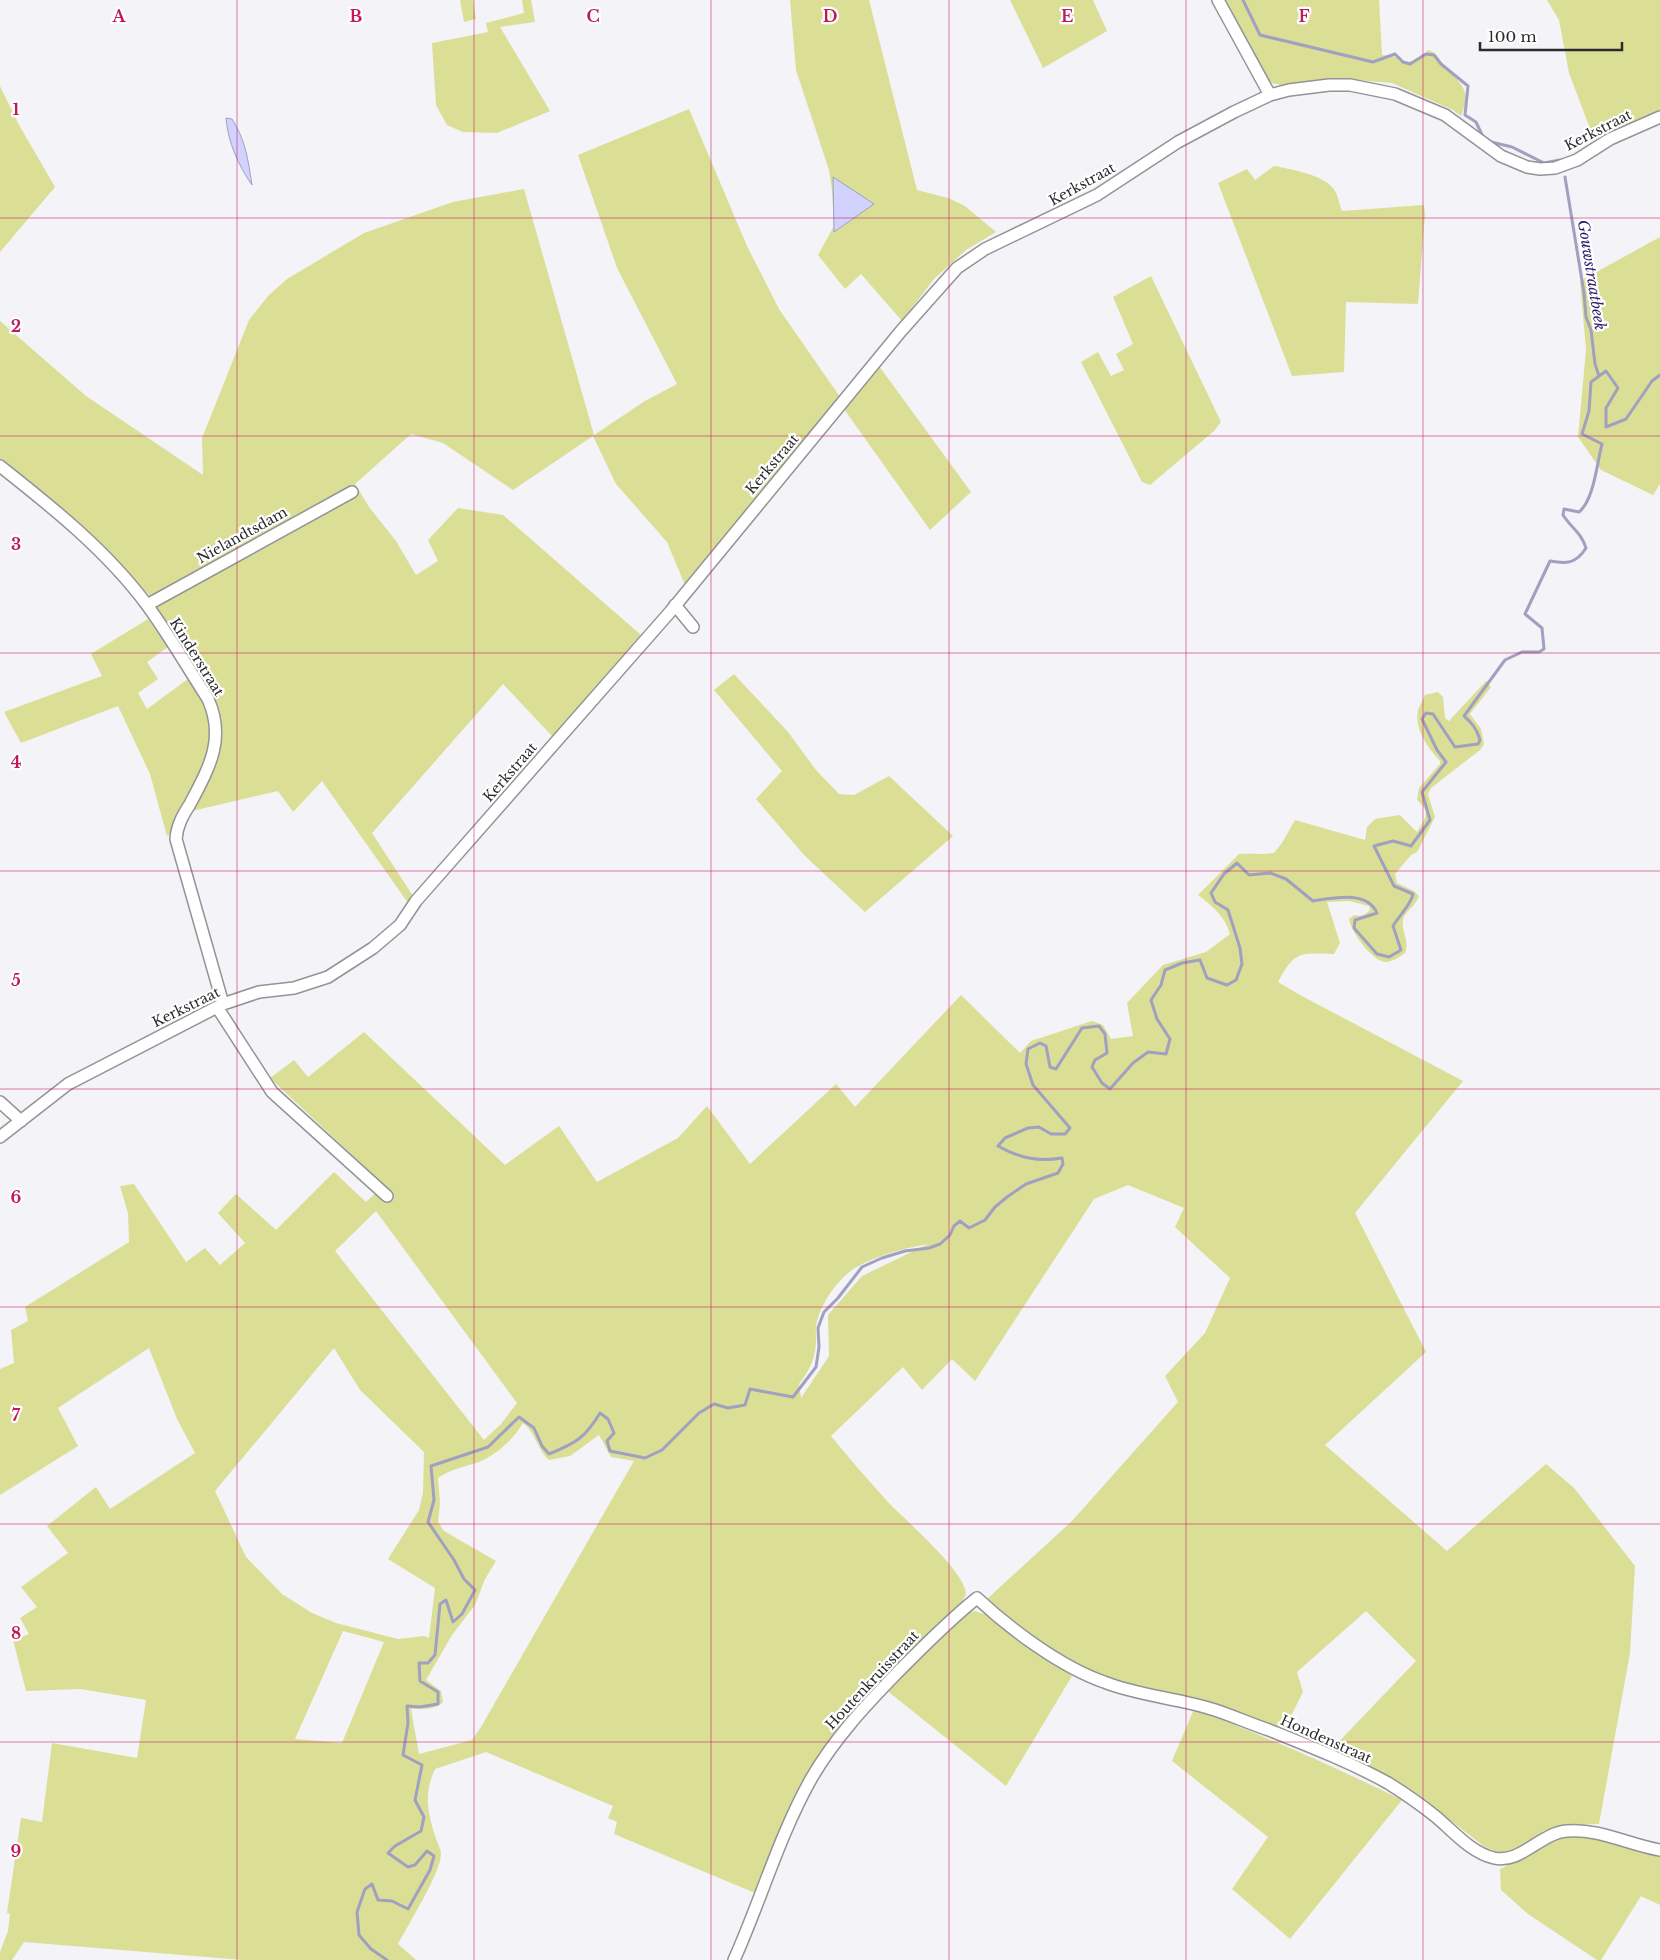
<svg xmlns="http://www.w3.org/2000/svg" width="1660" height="1960" font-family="'Libre Baskerville',serif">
<rect width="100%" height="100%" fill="#f3f3f8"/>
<path fill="#dbdf95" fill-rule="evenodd" d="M460,0H473L476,19L464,22Z
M522,0H531L535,22L500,27L550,111L497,133L463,132L447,125L436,105L432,43L488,32L486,23L524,13Z
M790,0H869L917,190L948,198L965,206L996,232L966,250L934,279L902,321L861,274L845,289L818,255L834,226L832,190L829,170L796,70Z
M1010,0H1093L1107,31L1043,68Z
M1226,0H1379L1382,55L1397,57L1406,62L1413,61L1429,50C1437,53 1438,58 1443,64C1459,84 1473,87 1461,116L1453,110L1392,83L1341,79L1285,86L1272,83L1265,75Z
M1547,0H1660V112L1594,139L1569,73L1559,20Z
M0,86L19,125L55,187L0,252Z
M689,109L747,246L779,309L840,397L685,585L667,542L616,484L593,436L513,490L443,443L411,434L355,484L369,507L396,541L416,575L438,561L428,540L458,508L503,515L641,635L552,736L503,684L372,833L413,896L408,903L322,781L293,812L278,791L192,811L213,771L223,732L219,710L158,612L156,607L159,603L151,597L88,534L0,459V321L86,396L203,475L202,438L249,320L268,296L287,279L364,233L453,202L524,189L594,435L645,401L677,384L617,268L578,155Z
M1274,166C1290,169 1323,175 1333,188C1338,194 1339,204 1342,211L1424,205L1425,214L1418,304L1346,302L1344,372L1292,376L1218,183L1247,169L1255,180Z
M1660,237V484L1653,495L1601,470L1578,437L1586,350L1580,281Z
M1151,276L1221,422L1214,431L1150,485L1142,482L1081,362L1098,352L1111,376L1124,370L1116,354L1133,344L1113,297Z
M879,366L971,492L930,530L844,409Z
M148,619L168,647L147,662L158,679L138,693L147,709L188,679C196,692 206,704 210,720C218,748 198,776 186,800C180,811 175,823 169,835L167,836L150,774L118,706L21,743L4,712L102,676L91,654Z
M734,674L788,732L816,770L839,794L854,795L889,776L953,836L865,912L804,855L756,799L782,771L714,690Z
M1486,681L1491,687L1470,714L1481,729L1484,744L1480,750L1431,788L1428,794L1435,817L1417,852L1411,855L1395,874L1397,883L1414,891L1419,896C1416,906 1404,912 1403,920C1401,931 1410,941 1405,953C1400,957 1393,961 1387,962C1373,963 1351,932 1349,919L1354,915C1361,917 1365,915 1370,910L1369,906L1349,901L1327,902L1340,943L1334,954C1300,953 1295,950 1278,982L1300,995L1463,1081L1355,1213L1426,1352L1325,1445L1447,1551L1546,1464L1574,1488L1635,1566L1630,1653L1599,1824L1561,1825L1544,1831L1524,1845L1510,1853H1500L1485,1847L1433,1807L1386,1777L1330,1751L1416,1661L1366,1611L1297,1672L1303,1692L1283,1732L1203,1700L1149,1691L1105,1680L1071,1662L1027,1633L986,1600L1072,1521L1178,1402L1165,1376L1205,1333L1230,1278L1175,1227L1184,1208L1128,1185L1094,1199L975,1381L952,1359L922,1390L903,1367L831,1436C849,1458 868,1480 887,1501C904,1519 966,1572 966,1594L962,1602L894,1668L837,1730L817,1757L789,1811L755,1893L614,1834L617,1822L608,1818L613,1806L486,1752L435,1769C423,1794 428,1814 436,1839C438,1844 441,1849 441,1854C441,1872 408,1925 398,1944L416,1960H243L24,1942L12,1960H0V1952L8,1931L10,1914L7,1913L21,1818L42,1822L52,1743L137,1758L146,1700L80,1689L26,1691L13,1640L29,1634L20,1618L37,1607L21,1587L68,1553L47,1526L96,1487L110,1509L195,1453L177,1419L149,1348L58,1408L78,1446L0,1495V1369L14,1363L11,1330L28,1321L25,1307L129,1242L128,1213L120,1186L134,1184L186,1262L205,1248L220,1265L245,1243L218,1213L236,1194L276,1230L334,1172L366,1202L384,1185L270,1078L294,1060L308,1077L364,1032L505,1165L559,1126L597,1182L678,1138L707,1106L750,1164L836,1084L855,1107L961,995L1020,1053L1031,1041L1092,1021L1103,1025L1111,1039L1133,1036L1127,1003L1163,965L1206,952L1230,934C1225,916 1212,906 1198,895L1239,854C1251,853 1262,855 1274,853L1282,843L1295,820L1365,840L1367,827L1375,819L1400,815L1417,832C1425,818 1432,813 1417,800L1419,788L1440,764V761C1428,748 1414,729 1418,710C1420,705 1423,700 1425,695L1438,692L1443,697L1445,718L1449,721ZM376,1211L517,1403L501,1424L484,1440L335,1251ZM928,1244L862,1276L828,1315L829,1356L801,1398L799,1384C809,1371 815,1360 816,1343C817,1338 815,1333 816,1328C818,1307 837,1279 855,1268C875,1256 905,1248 928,1244ZM334,1348L360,1390L424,1452L423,1493L419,1510L388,1559L435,1588L429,1638L424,1636L398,1639L336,1623L312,1613L282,1594L246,1557L215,1491ZM523,1423C536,1433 537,1449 549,1460L570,1456L599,1435C604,1442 606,1450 611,1457L634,1461L481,1727L472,1740L419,1754L411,1709C422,1708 434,1711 443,1702L441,1691L426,1680L452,1635L475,1605L485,1579L496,1561L444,1531L438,1522L440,1503L438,1478C450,1469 465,1467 479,1462C496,1455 514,1439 523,1423ZM343,1631L384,1642L342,1743L295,1739Z
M975,1611L986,1615L1072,1676L1006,1786L885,1689L967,1613Z
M1194,1709C1267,1737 1333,1766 1402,1800L1290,1939L1232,1889L1268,1837L1172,1761Z
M1560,1835L1595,1836L1660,1855V1905L1641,1896L1601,1960H1597L1528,1914L1501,1890L1500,1869L1513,1863Z"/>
<path fill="#d2d2ff" stroke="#a0a0c0" d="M226,118L232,119C246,141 248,160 252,185C238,165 228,142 226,118Z
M833,177L874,204L834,232Z"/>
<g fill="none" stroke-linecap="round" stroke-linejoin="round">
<path stroke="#a0a0c0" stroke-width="3" d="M1243,0L1260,35L1373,62L1395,54L1403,62L1410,64L1426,54L1434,55L1441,64L1468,86L1465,115L1476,122L1483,137L1491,142L1512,147L1544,163L1560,160
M1565,177L1584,293L1586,317L1591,330L1595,364L1599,376
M387,1960L371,1949L359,1935L357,1912L365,1889L372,1884L378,1900L392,1901L408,1909L430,1870L434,1856L427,1851L415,1865L408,1867L388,1853L395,1846L421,1831L424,1817L415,1800L422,1765L403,1755L408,1723L407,1706L420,1707L438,1704V1692L420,1681L419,1663H428L435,1655L440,1604L446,1600L453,1622L462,1614L475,1590L464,1579L454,1560L428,1522L434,1500L431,1466L488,1447L519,1417L534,1428L542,1446L549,1454C576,1443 585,1438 600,1413L608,1419L614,1433L607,1441L610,1451L645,1458L662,1450L699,1413L714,1404L728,1408L745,1405L750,1389L793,1397L816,1367L819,1347L818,1328L824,1312L838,1298L862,1267L882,1258L905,1251L929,1248L940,1244L950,1235L954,1226L960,1221L969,1228L985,1220L995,1207L1007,1197L1026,1184L1058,1173L1063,1164L1062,1158C1038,1162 1019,1158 998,1146L1005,1138L1028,1128L1039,1127L1051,1134H1065L1070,1128L1033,1085L1026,1064L1028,1049L1040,1043L1046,1046L1050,1067L1056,1069L1082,1028L1099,1026L1105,1034L1107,1053L1095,1060L1092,1067L1102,1083L1110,1089L1133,1063L1148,1052L1166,1054L1170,1039L1157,1019L1151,1000L1161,985L1165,970L1182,963L1200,960L1207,978L1227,985L1236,980L1242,964L1240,948L1228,910L1215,902L1211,893L1224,874L1237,863L1249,875L1270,873L1286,879L1313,901C1333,898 1367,890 1377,913L1355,920L1354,928L1377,954L1389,957L1401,950L1393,926C1399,916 1412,903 1413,894L1394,886L1374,846L1393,841L1411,846L1430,820L1422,792L1446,762L1437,750L1422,719L1426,713L1433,714L1455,747L1478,744L1480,740C1477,729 1472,723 1464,716L1505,660L1522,652H1539L1544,649L1542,628L1525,614L1550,561C1566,564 1576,564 1586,548C1581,532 1572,529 1563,515L1564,509L1579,512C1594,500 1597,463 1602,444L1582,434L1589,411L1591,382L1606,371L1618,388L1606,408V427L1626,419L1652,381L1660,375"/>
<defs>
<path id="minor" d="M1218,0L1270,95
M0,466C52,507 107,551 147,605C169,635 188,668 208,699C226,739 209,768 190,804C183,815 177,825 176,839L223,1004
M147,605L352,492
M675,605L693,627
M217,1007L272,1092L387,1196
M0,1102L21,1121
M0,1137L68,1084L223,1004L259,992L294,988L328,977L373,948L400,925L416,901L670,612L901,331L957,268L985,249L1097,195L1178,142L1234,112L1270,95L1289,90L1329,85H1350L1395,94L1445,115L1501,156L1527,167L1540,169L1555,168L1577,160L1610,139L1660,117
M734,1960C761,1900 779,1836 811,1779C834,1739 865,1706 897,1673C923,1647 948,1621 977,1598C1010,1629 1061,1667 1104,1682C1139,1696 1179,1698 1215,1710C1233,1716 1251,1724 1269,1730C1309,1746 1350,1762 1388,1783C1404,1793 1420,1804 1435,1816C1452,1830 1471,1853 1494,1858C1521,1864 1540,1833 1567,1831C1599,1828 1629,1845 1660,1850"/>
</defs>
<use href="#minor" stroke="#939398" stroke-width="14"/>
<use href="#minor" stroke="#fff" stroke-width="11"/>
</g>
<path fill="none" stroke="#c2185b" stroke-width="1" stroke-opacity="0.55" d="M237,0V1960M474,0V1960M711,0V1960M949,0V1960M1186,0V1960M1423,0V1960M0,218H1660M0,436H1660M0,653H1660M0,871H1660M0,1089H1660M0,1307H1660M0,1524H1660M0,1742H1660"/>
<g text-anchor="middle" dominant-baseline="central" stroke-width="4.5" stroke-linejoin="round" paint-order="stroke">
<g font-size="14" fill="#2c2c2e" stroke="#fff">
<text transform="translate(1598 130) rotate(-27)">Kerkstraat</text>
<text transform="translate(1082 184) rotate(-29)">Kerkstraat</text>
<text transform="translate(772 464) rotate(-50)">Kerkstraat</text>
<text transform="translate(242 535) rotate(-29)">Nielandtsdam</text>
<text transform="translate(197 657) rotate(58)">Kinderstraat</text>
<text transform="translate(510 772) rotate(-49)">Kerkstraat</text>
<text transform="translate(186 1007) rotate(-26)">Kerkstraat</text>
<text transform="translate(872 1680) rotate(-47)">Houtenkruisstraat</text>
<text transform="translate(1326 1739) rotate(24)">Hondenstraat</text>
</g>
<g font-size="15" font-style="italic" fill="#2f1e70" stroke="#fff">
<text transform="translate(1592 275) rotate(81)">Gouwstraatbeek</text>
</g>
</g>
<g font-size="16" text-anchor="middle" font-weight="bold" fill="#c2185b" stroke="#fff" stroke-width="4.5" stroke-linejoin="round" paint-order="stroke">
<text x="119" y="22">A</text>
<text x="356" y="22">B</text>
<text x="593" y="22">C</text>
<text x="830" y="22">D</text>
<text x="1067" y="22">E</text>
<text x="1304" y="22">F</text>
<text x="16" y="115">1</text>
<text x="16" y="332">2</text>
<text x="16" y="550">3</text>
<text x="16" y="768">4</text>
<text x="16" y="986">5</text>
<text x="16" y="1203">6</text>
<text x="16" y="1421">7</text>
<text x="16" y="1639">8</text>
<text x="16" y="1857">9</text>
</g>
<path d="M1480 42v8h142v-8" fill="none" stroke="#2c2c2e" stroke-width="2.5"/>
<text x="1488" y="42" font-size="15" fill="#2c2c2e" stroke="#ffffff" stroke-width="4" paint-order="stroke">100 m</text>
</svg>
